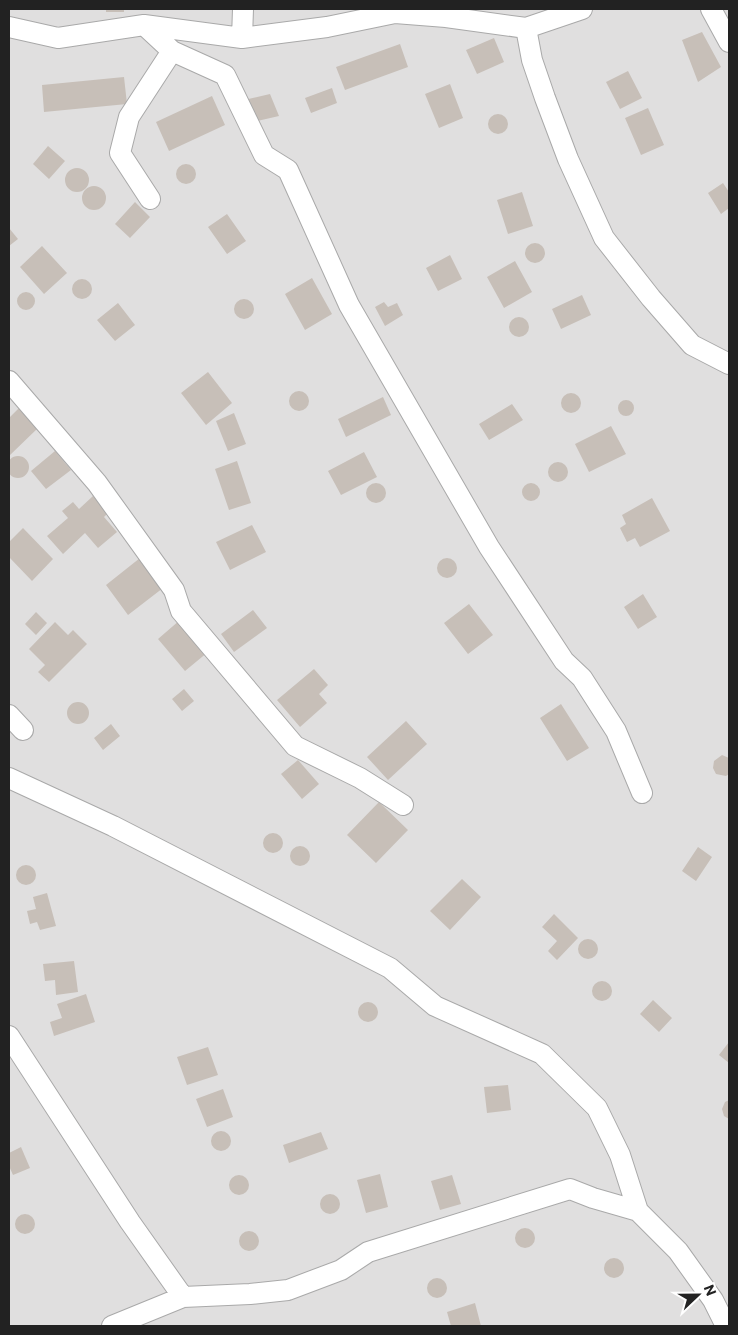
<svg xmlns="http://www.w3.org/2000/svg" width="738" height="1335" font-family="Commissioner,sans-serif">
<rect width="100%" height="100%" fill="#f2efe9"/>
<path fill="#e0dfdf" d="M9,9H729V1326H9Z"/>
<path fill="#c7bfb8" d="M106,9H124V12H106Z
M702,32L721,67L698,82L682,40Z
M494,38L504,62L477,74L466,50Z
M400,44L408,67L345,90L336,67Z
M628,71L642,98L620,109L606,82Z
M124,77L127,104L44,112L42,85Z
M450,84L463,118L439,128L425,94Z
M332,88L337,103L311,113L305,98Z
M270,94L279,116L253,122L244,100Z
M212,96L225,125L169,151L156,122Z
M648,108L664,145L641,155L625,118Z
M488 124a10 10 0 1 1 20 0a10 10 0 1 1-20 0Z
M48,146L65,161L49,179L33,164Z
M176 174a10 10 0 1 1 20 0a10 10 0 1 1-20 0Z
M65 180a12 12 0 1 1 24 0a12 12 0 1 1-24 0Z
M723,183L729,192V208L721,214L708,193Z
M82 198a12 12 0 1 1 24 0a12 12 0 1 1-24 0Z
M522,192L533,226L508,234L497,200Z
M135,202L150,217L130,238L115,224Z
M227,214L246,241L227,254L208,227Z
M9,228L18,239L9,246Z
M525 253a10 10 0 1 1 20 0a10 10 0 1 1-20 0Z
M42,246L67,273L44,294L20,267Z
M450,255L462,279L438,291L426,268Z
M515,261L532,292L504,308L487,277Z
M312,278L332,314L305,330L285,294Z
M72 289a10 10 0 1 1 20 0a10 10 0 1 1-20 0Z
M17 301a9 9 0 1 1 18 0a9 9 0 1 1-18 0Z
M582,295L591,315L561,329L552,309Z
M234 309a10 10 0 1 1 20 0a10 10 0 1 1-20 0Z
M384,302L388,307L397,303L403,315L385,326L375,307Z
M118,303L135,325L115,341L97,320Z
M509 327a10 10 0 1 1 20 0a10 10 0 1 1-20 0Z
M208,372L232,403L206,425L181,393Z
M289 401a10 10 0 1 1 20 0a10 10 0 1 1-20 0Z
M561 403a10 10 0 1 1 20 0a10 10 0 1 1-20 0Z
M383,397L391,415L346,437L338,419Z
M618 408a8 8 0 1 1 16 0a8 8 0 1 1-16 0Z
M512,404L523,420L489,440L479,424Z
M19,408L38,428L9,456V418Z
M234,413L246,444L228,451L216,421Z
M611,426L626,454L589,472L575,444Z
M55,451L71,470L46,489L31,471Z
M364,452L377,477L341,495L328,471Z
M7 467a11 11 0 1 1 22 0a11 11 0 1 1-22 0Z
M237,461L251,503L229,510L215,469Z
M548 472a10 10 0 1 1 20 0a10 10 0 1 1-20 0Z
M366 493a10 10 0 1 1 20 0a10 10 0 1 1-20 0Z
M522 492a9 9 0 1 1 18 0a9 9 0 1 1-18 0Z
M93,496L108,513L104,517L117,532L98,548L85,533L63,554L47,536L68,518L62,511L73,502L79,509Z
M652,498L670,531L640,547L635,538L627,542L620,528L626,524L622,515Z
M252,525L266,552L230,570L216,542Z
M23,528L53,559L32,581L9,557V542Z
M437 568a10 10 0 1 1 20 0a10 10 0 1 1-20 0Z
M140,558L163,588L128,615L106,585Z
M643,594L657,617L638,629L624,607Z
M469,604L493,635L468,654L444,623Z
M253,610L267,628L234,652L221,634Z
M36,612L47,623L36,635L25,624Z
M180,620L208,652L185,671L158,639Z
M55,622L68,635L73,630L87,644L49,682L38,672L45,665L29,649Z
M314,669L328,685L319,694L327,703L300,727L277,700Z
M184,689L194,701L182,711L172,699Z
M67 713a11 11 0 1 1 22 0a11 11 0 1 1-22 0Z
M561,704L589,748L567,761L540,718Z
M406,721L427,744L388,780L367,757Z
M111,724L120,736L103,750L94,738Z
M722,755L729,758V774L726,776L716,774L713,768L714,761Z
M298,760L319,784L302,799L281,774Z
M379,802L408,830L376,863L347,835Z
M263 843a10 10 0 1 1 20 0a10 10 0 1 1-20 0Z
M290 856a10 10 0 1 1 20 0a10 10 0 1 1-20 0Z
M698,847L712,857L696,881L682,871Z
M16 875a10 10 0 1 1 20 0a10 10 0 1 1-20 0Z
M462,879L481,897L450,930L430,911Z
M47,893L56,926L40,930L37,922L30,924L27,911L36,909L33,897Z
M554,914L578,938L557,960L548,951L557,941L542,927Z
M578 949a10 10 0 1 1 20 0a10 10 0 1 1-20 0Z
M74,961L78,992L56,995L55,980L45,981L43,964Z
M592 991a10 10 0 1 1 20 0a10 10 0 1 1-20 0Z
M86,994L95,1022L54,1036L50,1022L62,1018L57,1004Z
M653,1000L672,1018L659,1032L640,1014Z
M358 1012a10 10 0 1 1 20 0a10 10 0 1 1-20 0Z
M729,1042V1063L719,1055Z
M208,1047L218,1075L187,1085L177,1057Z
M508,1085L511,1110L487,1113L484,1087Z
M223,1089L233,1117L207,1127L196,1099Z
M729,1100V1119L724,1116L722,1109L725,1102Z
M211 1141a10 10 0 1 1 20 0a10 10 0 1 1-20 0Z
M321,1132L328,1149L289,1163L283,1145Z
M21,1147L30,1168L13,1175L9,1166V1153Z
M380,1174L388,1207L366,1213L357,1180Z
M229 1185a10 10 0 1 1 20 0a10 10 0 1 1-20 0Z
M452,1175L461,1204L440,1210L431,1181Z
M320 1204a10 10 0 1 1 20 0a10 10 0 1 1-20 0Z
M15 1224a10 10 0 1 1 20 0a10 10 0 1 1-20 0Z
M515 1238a10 10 0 1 1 20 0a10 10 0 1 1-20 0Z
M239 1241a10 10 0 1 1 20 0a10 10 0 1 1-20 0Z
M604 1268a10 10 0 1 1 20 0a10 10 0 1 1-20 0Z
M427 1288a10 10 0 1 1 20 0a10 10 0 1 1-20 0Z
M475,1303L481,1326H451L447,1312Z"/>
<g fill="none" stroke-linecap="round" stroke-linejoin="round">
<defs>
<path id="minor" d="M711,9L729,42
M144,25L172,51L225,75L264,155L288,170L349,305L489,547L564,661L582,678L616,731L642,793
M9,27L58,38L144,25L242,38L327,27L395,13L446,17L526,28L582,9
M526,28L532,60L545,98L568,159L604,238L651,298L692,345L729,364
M242,38L243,9
M150,199L120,153L129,117L172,51
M9,381L97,483L174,590L181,611L295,746L360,778L403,805
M9,715L23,730
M9,778L113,826L390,968L435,1006L542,1054L597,1108L620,1155L638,1211L678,1251L713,1300L726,1326
M9,1036L130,1222L183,1297
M112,1326L183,1297L250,1294L288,1290L341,1270L368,1252L570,1189L593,1198L638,1211"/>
</defs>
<use href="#minor" stroke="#a9a9a9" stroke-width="22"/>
<use href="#minor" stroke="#fff" stroke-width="20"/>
</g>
<rect width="738" height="1335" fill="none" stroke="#222222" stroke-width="20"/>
<g transform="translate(698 1295) rotate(68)" stroke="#ffffff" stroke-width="4" paint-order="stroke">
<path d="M0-4L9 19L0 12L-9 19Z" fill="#222222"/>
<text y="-8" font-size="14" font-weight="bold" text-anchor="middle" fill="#222222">N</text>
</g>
</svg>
